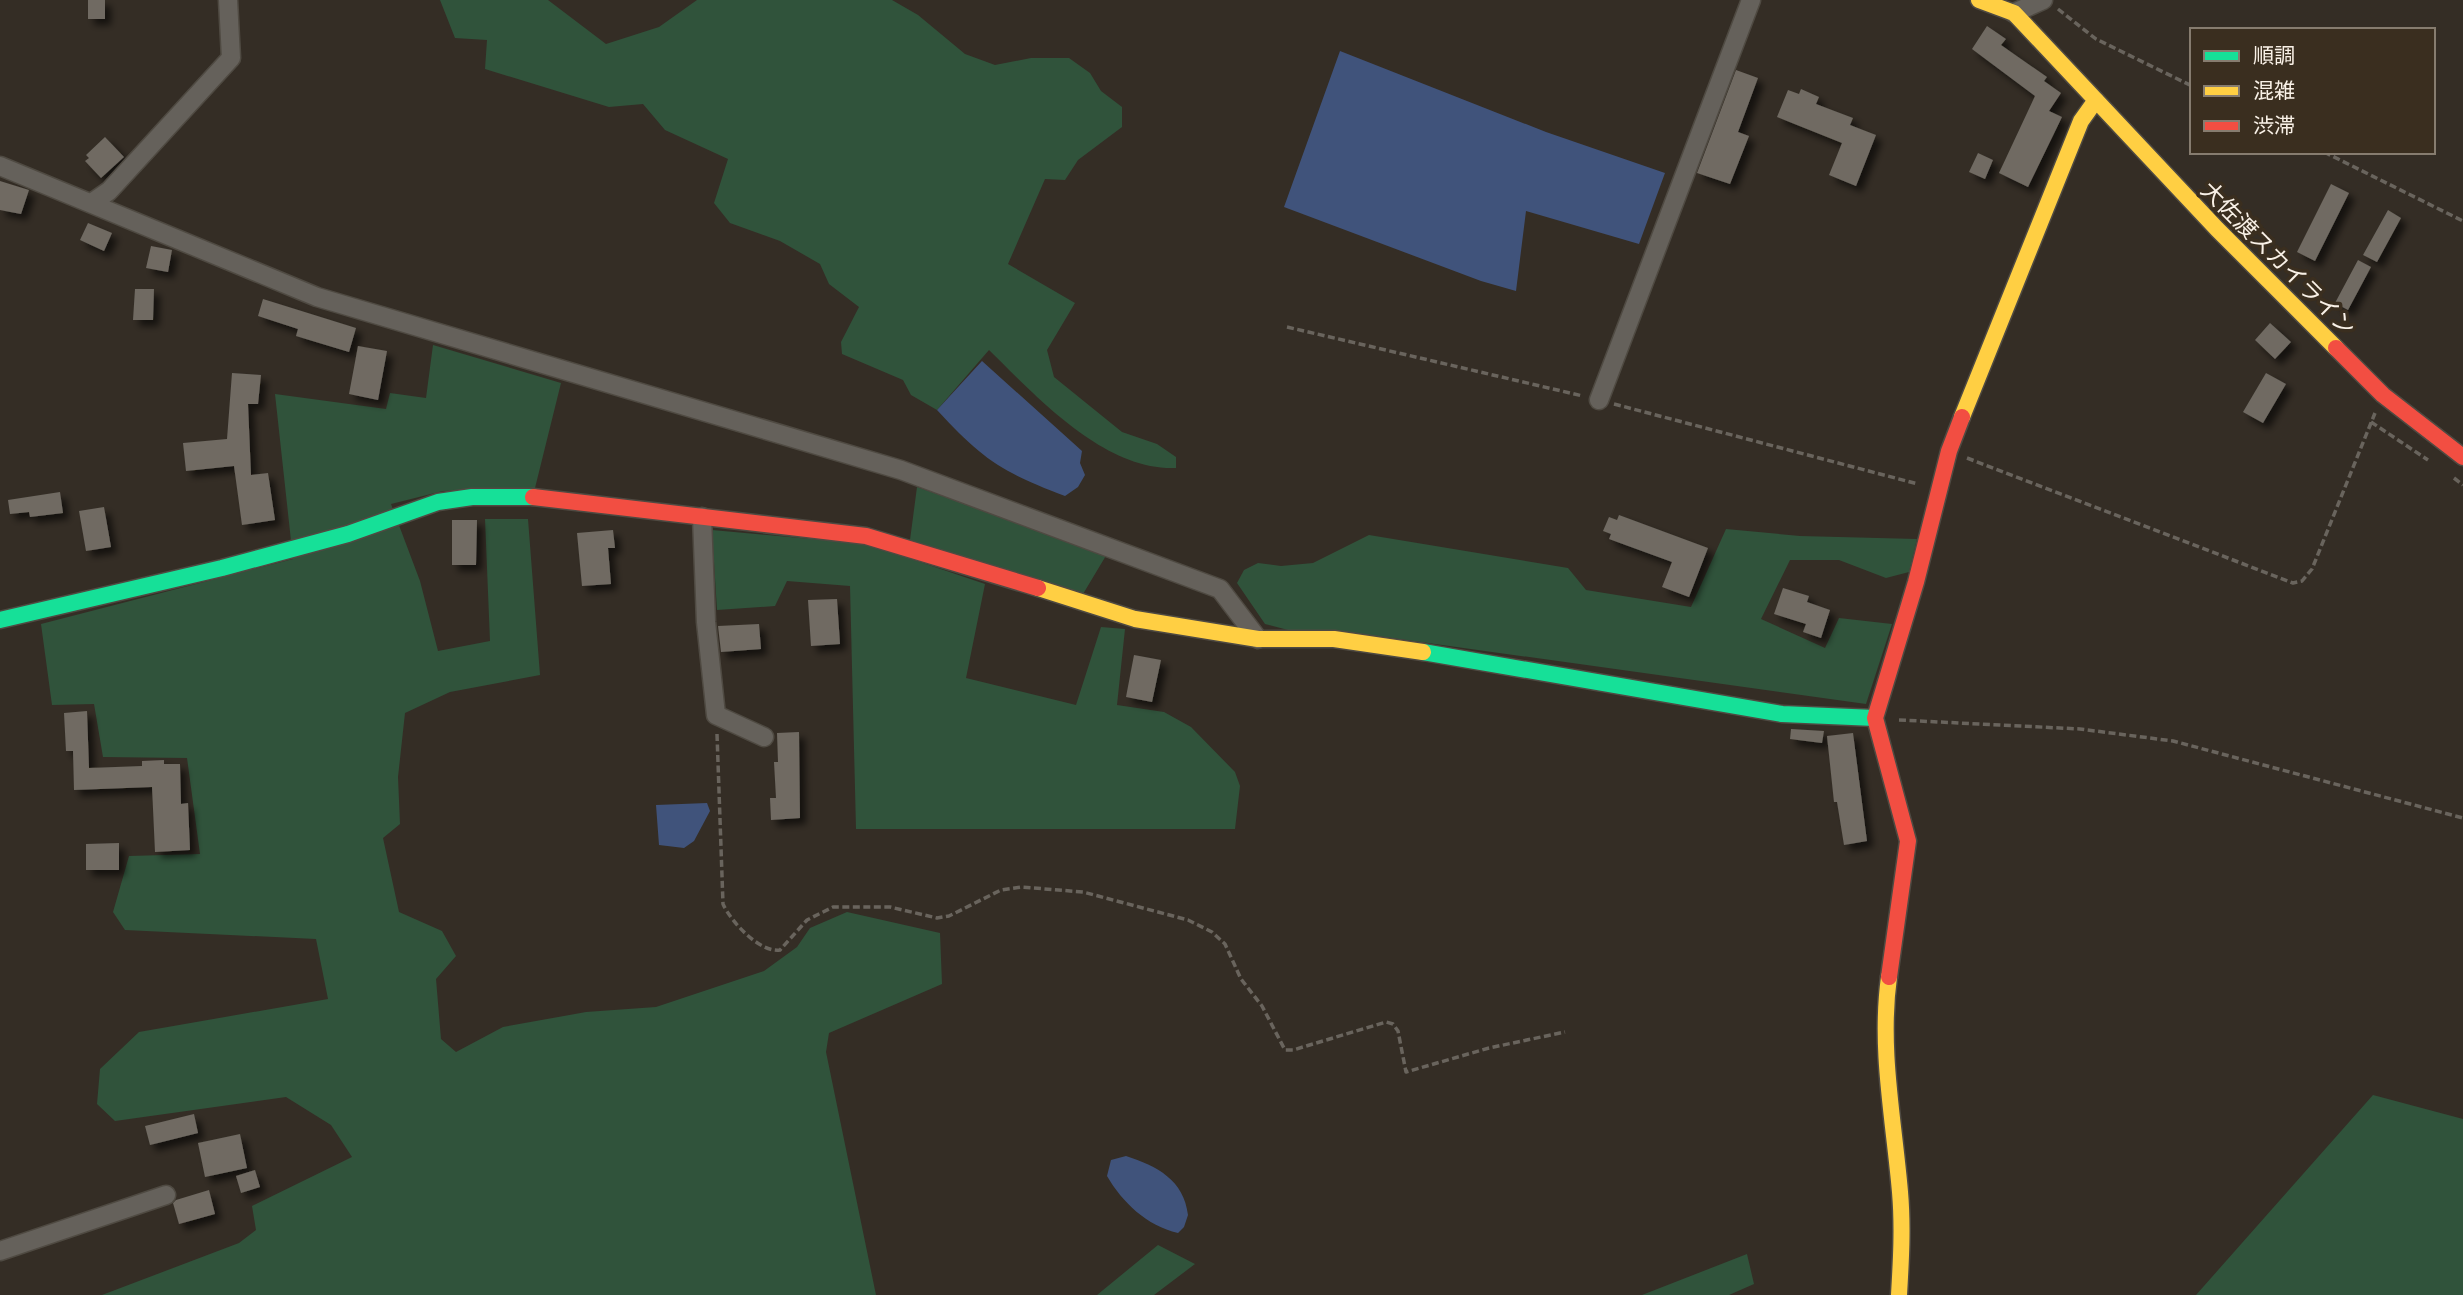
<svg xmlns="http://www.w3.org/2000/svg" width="2463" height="1295" font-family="Lato,'Noto Sans JP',sans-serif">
<defs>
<filter id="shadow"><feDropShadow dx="6" dy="6" stdDeviation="3.5" flood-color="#0009"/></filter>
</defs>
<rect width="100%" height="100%" fill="#342d25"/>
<path fill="#30533b" d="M440,0H548L606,44L659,27L697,0H892L918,15L965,54L995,65L1031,58H1069L1090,73L1101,91L1122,107V127L1078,160L1065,180L1045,179L1008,264L1075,303L1047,350L1054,377L1122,432L1157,444L1176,457V468C1104,471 1036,396 989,350L937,410L911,395L903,380L842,354L841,342L859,307L829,284L820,264L780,241L730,223L714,203L728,159L665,130L643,104L609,107L485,69L487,40L455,38Z
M433,345L561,383L535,488L443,491L391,504L420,581L438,651L490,641L485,519H528L540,675L450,692L405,713L398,777L400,824L383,838L399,912L442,931L456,956L436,979L441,1039L456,1052L503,1027L586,1012L656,1007L764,971L797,947L810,928L847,912L940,933L942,984L829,1033L826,1052L876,1295H102L239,1243L256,1230L252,1206L352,1157L331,1125L286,1097L115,1121L97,1104L100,1069L139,1032L328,999L316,939L125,930L113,912L129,856L200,854L187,758L103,757L94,704L52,705L41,624L293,559L275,394L386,409L390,393L426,398Z
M917,487L1107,554L1083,594L910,540Z
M1726,529L1800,536L1917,539L1909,572L1886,578L1839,560H1790L1761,619L1825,648L1839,618L1892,624L1866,704L1385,637L1288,630L1265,624L1237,583L1244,570L1258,563L1281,566L1313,563L1369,535L1568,568L1586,590L1691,607Z
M712,530L867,544L985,584L966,678L1076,705L1101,627L1125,629L1117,705L1164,712L1191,727L1235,772L1240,786L1235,829H856L850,586L787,581L775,606L717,610Z
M2373,1095L2463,1119V1295H2196Z
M1158,1245L1195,1264L1154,1295H1097Z
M1747,1254L1754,1284L1729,1295H1642Z"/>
<path fill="#40537b" d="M1340,51L1546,132L1665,173L1639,244L1526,211L1516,291L1481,281L1284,207Z
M982,361L1082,451L1080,463L1085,475L1078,487L1065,496C1002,472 983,460 937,410Z
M707,803L710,811L694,841L684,848L659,845L656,805Z
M1126,1156C1157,1166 1184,1180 1188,1215L1184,1227L1178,1233C1147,1226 1122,1202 1107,1176L1111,1160Z"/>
<path fill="#6f6a62" filter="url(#shadow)" d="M88,0H105V19H88Z
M1987,26L2006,39L2001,45L2047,77L2044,81L2061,93L2049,111L2062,117L2028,187L1999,173L2035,96L1972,49Z
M1736,70L1758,78L1738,132L1749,136L1730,184L1697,173Z
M1801,89L1819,97L1816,104L1853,118L1850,125L1876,135L1856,186L1829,175L1842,143L1777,117L1788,90L1799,94Z
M105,137L124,157L101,178L85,161L89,158L86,155Z
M1978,153L1993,160L1985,179L1969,172Z
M0,181L29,190L21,214L0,210Z
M2331,184L2349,193L2315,261L2297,252Z
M2388,210L2401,218L2377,262L2363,255Z
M88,223L112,233L104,251L80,240Z
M151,246L172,250L168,272L146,268Z
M2358,260L2371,267L2348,310L2335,303Z
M135,289H154L153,320H133Z
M263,299L356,328L349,352L296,336L298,329L258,316Z
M2270,323L2291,342L2275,359L2255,340Z
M358,346L387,351L378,400L349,394Z
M232,373L261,375L258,404H248L251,475L268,473L275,520L242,525L234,466L186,471L183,443L227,439Z
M2266,373L2286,384L2263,423L2243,412Z
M60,492L63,513L30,517L29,512L10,514L8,500Z
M104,507L111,547L86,551L79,511Z
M1619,515L1708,548L1689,597L1662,587L1672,562L1609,539L1611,534L1603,531L1609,517L1617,520Z
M452,520H477L476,565H452Z
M613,530L615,548H608L611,584L582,586L577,533Z
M1783,588L1809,596L1807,602L1830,610L1821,638L1803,632L1806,624L1774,614Z
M837,599L840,644L811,646L808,600Z
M759,624L761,649L721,652L718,626Z
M1134,655L1161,660L1152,702L1126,697Z
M87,711L89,768L142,766V761L164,760V764H180L181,804L188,803L190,850L155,852L152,787L74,790L73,751H66L64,713Z
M1791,729L1824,731L1822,743L1790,739Z
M799,732L800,818L771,820L770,798H776L774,762H778L777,733Z
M1853,733L1867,841L1844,845L1837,802H1834L1827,736Z
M119,843V870H86V844Z
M194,1114L198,1133L150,1145L145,1126Z
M240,1134L247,1168L205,1177L198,1143Z
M255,1170L260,1187L241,1193L236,1176Z
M209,1190L215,1214L179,1224L173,1203L176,1200Z"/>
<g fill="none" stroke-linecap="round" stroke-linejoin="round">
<defs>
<path id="street" d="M2014,13L2043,0
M0,166L317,297L901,470L1220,589L1258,639
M93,202L109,191L231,58L228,0
M1599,400L1751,0
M702,517L706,622L716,715L764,737
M0,1251L166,1195"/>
<path id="fast" d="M0,620L222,568L348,534L438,502L472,497H533
M1423,652L1782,714L1875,718"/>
<path id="slow" d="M1979,0L2014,13L2217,229L2336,348
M1962,417L2081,121L2096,100
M1038,588L1135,619L1258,639H1334L1423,652
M1889,977C1879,1049 1894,1121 1900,1192C1903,1227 1901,1261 1899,1295"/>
<path id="jam" d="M2336,348L2383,395L2463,457
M533,497L866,536L1038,588
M1889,977L1908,841L1875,718L1916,582L1949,451L1962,417"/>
</defs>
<use href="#street" stroke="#4f4a42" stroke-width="21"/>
<use href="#fast" stroke="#4f4a42" stroke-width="19"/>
<use href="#slow" stroke="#4f4a42" stroke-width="19"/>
<use href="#jam" stroke="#4f4a42" stroke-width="19"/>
<path stroke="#69645d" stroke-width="3.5" stroke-dasharray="7 3.5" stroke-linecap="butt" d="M2058,9L2096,39L2192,86
M2324,152L2463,221
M1287,327L1583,396
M1614,404L1918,484
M2371,422L2428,460
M1967,458L2293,583L2302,581L2312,569L2375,413
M2454,478L2463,485
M1899,720L2080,729L2173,741L2463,818
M717,734L723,904C731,922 760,953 780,950L807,920L833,907H890L937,918L949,916L1001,890L1021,887L1083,892L1188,920L1212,932L1225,944L1241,979L1262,1006L1285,1050H1293L1386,1022L1393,1024L1398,1031L1406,1072L1489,1048L1565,1032"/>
<use href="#street" stroke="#65615b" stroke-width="18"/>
<use href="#fast" stroke="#16e098" stroke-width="16"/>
<use href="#slow" stroke="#ffcf43" stroke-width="16"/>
<use href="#jam" stroke="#f24e42" stroke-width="16"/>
</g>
<g text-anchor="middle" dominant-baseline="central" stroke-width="7" stroke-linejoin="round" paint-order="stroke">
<g font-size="23" fill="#f9f1e7" stroke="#3a2e1f">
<text transform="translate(2279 258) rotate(45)">大佐渡スカイライン</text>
</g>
</g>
<rect x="2190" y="28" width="245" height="126" fill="#3a2e1f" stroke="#867c6f" stroke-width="2"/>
<rect x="2204" y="51" width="35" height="10" fill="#16e098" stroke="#867c6f" stroke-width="2"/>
<text x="2253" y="63" font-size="21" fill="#f9f1e7">順調</text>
<rect x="2204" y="86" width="35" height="10" fill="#ffcf43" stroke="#867c6f" stroke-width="2"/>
<text x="2253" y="98" font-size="21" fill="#f9f1e7">混雑</text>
<rect x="2204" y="121" width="35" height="10" fill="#f24e42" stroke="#867c6f" stroke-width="2"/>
<text x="2253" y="133" font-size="21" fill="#f9f1e7">渋滞</text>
</svg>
